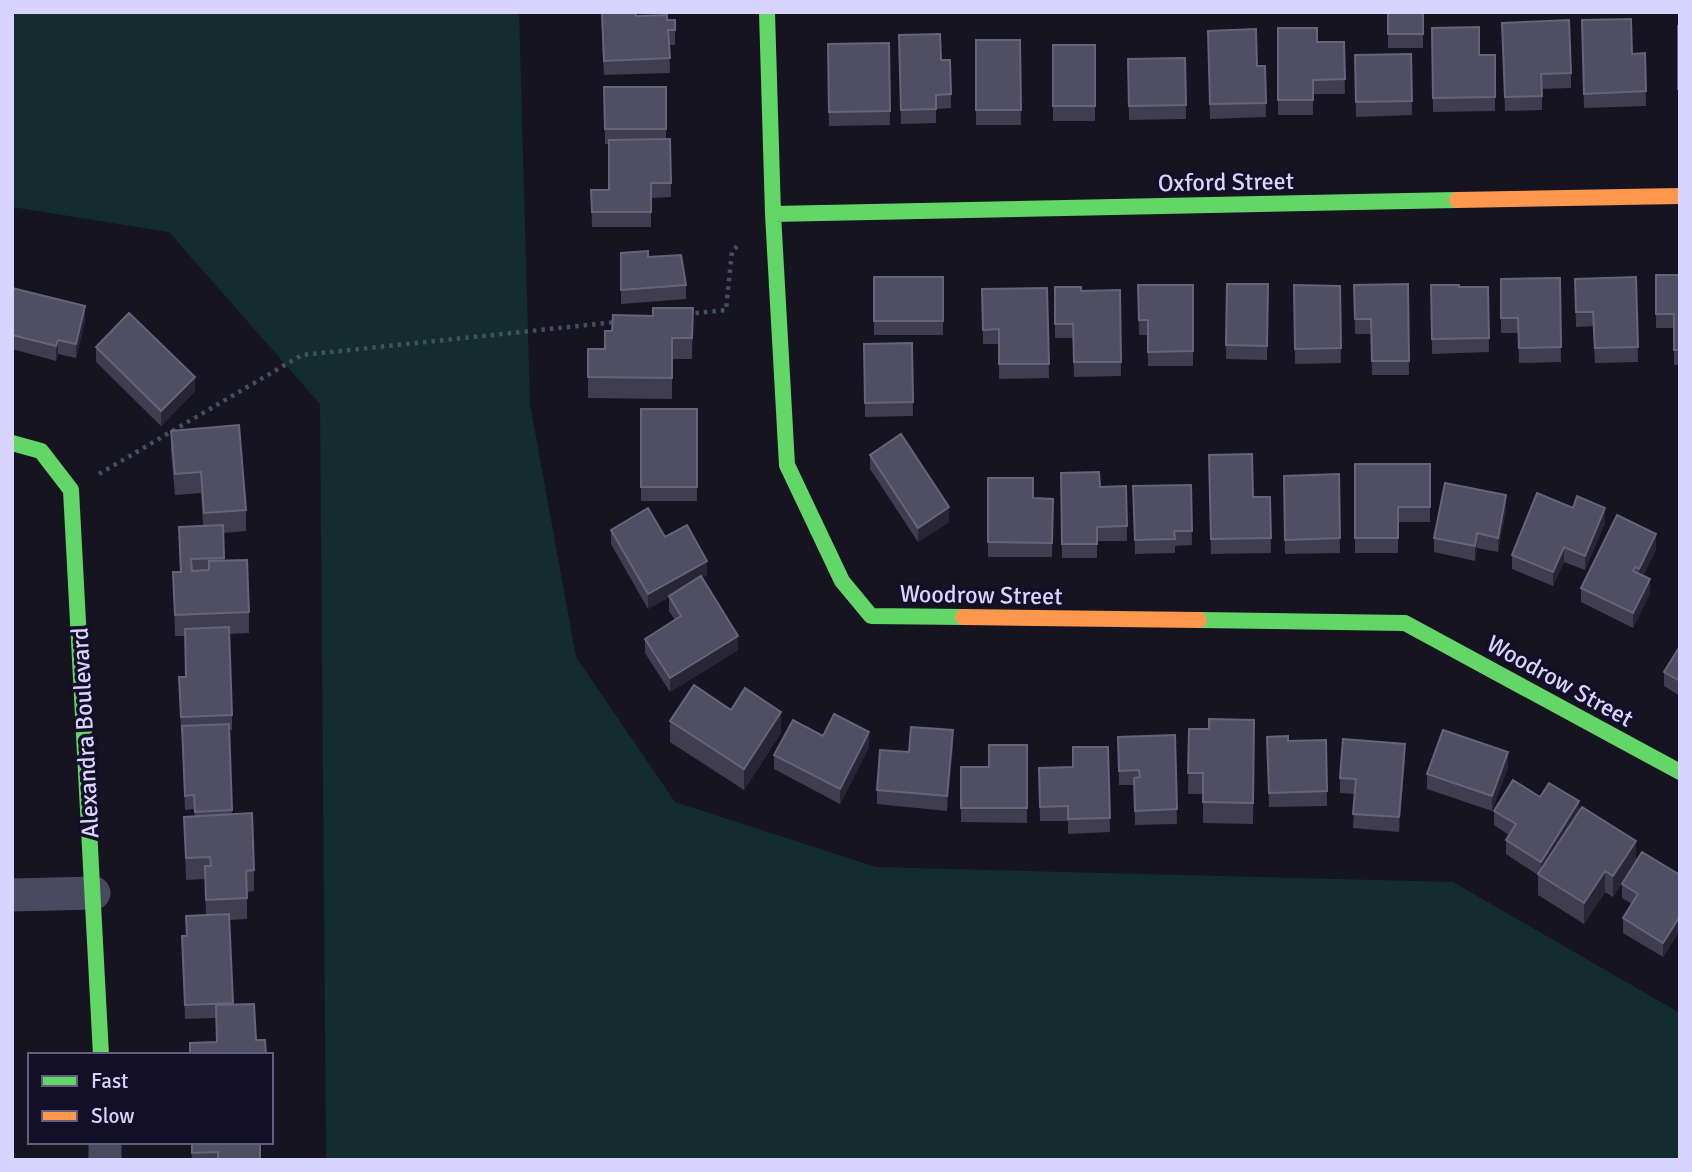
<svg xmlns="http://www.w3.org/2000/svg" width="1692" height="1172" font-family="Signika,sans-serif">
<rect width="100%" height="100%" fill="#161421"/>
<path fill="#132c2d" d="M12,12H519L530,404L576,657L675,802L876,867L1453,882L1680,1013V1160H326L320,404L169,232L12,207Z"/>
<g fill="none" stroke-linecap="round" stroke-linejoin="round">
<path stroke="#44505f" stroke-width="4.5" stroke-dasharray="3.5 5" stroke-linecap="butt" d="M687,314L726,310L732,251L741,243
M99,474L302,355L616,322"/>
<path stroke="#4a4962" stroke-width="33" d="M12,895L94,893
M105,1142V1160"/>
<path stroke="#63d668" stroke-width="16" d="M767,12L773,214L787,465L842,581L871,616L963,617
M773,214L1457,200
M12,443L41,451L71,490L101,1055
M1199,620L1405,623L1680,772"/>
<path stroke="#ff974d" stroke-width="16" d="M1457,200L1680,196
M963,617L1199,620"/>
</g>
<path fill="#403d50" d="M601,12H635L636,16L667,20H675V45H669L670,73L604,75Z
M1388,12H1423V48H1388Z
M1582,20L1632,54L1645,53L1646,106L1584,108Z
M1502,23L1571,73V88L1542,89V110L1505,111Z
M1678,26H1680V104H1678Z
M1278,28L1317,42H1344L1345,94H1313V115H1278Z
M1432,28L1479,55H1495V111L1433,112Z
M1208,31L1257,66H1265L1266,117L1210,119Z
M899,35L941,60H950L951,108L936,109V123L901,124Z
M976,40H1020L1021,125H976Z
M889,43L890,125L829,126L828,44Z
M1053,45H1095V121H1053Z
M1411,54L1412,115L1356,117L1355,55Z
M1185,58L1186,119L1129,120L1128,59Z
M604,87H666V139H670L671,197L651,198V227H592L591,190H609V144H605Z
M621,253L648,257L686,285V299L621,304Z
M1656,275H1680V365H1674V328H1656Z
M874,277H943V335H874Z
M1636,277L1638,362L1595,363L1593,326L1576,327L1575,279Z
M1560,278L1561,362L1519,363L1518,333H1501V279Z
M1227,284H1268L1267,360L1226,359Z
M1408,284L1409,375H1372L1371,334H1355L1354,285Z
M1138,285H1193V366H1148V335H1139Z
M1294,285L1340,286L1341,363L1295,364Z
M1431,285L1459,287H1488L1489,352L1432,354Z
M1055,287L1081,291L1120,290L1121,376L1074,377L1073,338H1055Z
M12,288L85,321L76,358L58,354L56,361L12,349Z
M1047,288L1049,378L999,379V344H983L982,289Z
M693,308L692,359H672V399L588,398V349H605L612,331L653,316Z
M912,343L913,416L865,417L864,344Z
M96,347L195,391L161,426L96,362Z
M641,409H697V501H641Z
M171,431L246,510V531L223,533L224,561L249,612V633L229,634L232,715V730H229L232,814L254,870V891L247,892V919L229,920L233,1005L216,1042V1018L185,1019L182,936H186V916L206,915L205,879L186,880L184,817L195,816L194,809L185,810L182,731H181L179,677H186L185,636H175L173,572H180L179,527L203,525L201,493L175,495L171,452Z
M870,455L949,522L918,542L870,469Z
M1209,455L1253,497H1270L1271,553L1211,554Z
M1355,464H1430V522H1398V553H1355Z
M1061,473L1100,487L1126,486L1127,541H1097V558H1062Z
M1339,474L1340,553L1285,554L1284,476Z
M988,478L1033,498L1053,499L1052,557H988Z
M1191,485L1192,545L1175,546V553L1135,554L1133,486Z
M1506,509L1498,552L1477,548L1475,561L1434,552V538Z
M1605,523L1585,570L1564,562L1553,586L1512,569V555Z
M611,530L665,537L707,575L702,578L738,650L670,692L645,653V639L675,620L669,611V597L648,609L611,544Z
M1656,549L1643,576L1650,593L1633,628L1581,602V588Z
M1680,646V696L1664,686V672Z
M731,710L781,733L744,790L670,742V721Z
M1254,720L1253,824L1203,823V794H1188L1189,729H1209Z
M1175,735L1177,824L1135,825L1134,785H1119L1118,737Z
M823,736L869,747L840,804L774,769V755Z
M1267,737L1288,741L1326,740L1327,806L1269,807Z
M953,745L947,811L877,804V790Z
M1027,745V823L961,822V767H989Z
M1108,747L1110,832L1068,834V821H1040L1039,768L1073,767Z
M1405,758L1399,832L1353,828L1355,794L1340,793V778Z
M1508,767L1492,811L1427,789V774Z
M1540,797L1579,811L1636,861L1680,875V930L1663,957L1623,933V918L1632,904L1622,898V884L1631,869L1613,897L1605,892L1584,924L1538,895V875L1506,854V840L1509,835L1494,825V811Z
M191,1142L260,1160H192Z"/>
<path fill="#282635" d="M85,306V321L76,358V344Z
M58,340V354L56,361V346Z
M195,377V391L161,426V411Z
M1506,495V509L1498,552V538Z
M949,507V522L918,542V528Z
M1605,508V523L1585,570V556Z
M1477,533V548L1475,561V546Z
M1656,534V549L1639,584V569Z
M1564,547V562L1553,586V572Z
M707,561V575L648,609V594Z
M1650,579V593L1633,628V613Z
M738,636V650L670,692V678Z
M781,712V733L744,790V769Z
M953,730V745L947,811V796Z
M869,732V747L840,804V789Z
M1405,744V758L1399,832V817Z
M1508,752V767L1492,811V796Z
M1579,801V816L1541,876V862Z
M1636,841V862L1613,897V876Z
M1605,871V892L1584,924V903Z
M1680,916V930L1663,957V943Z"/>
<path fill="#504e63" stroke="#66637b" stroke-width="2" d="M602,12H635L636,16L667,15V20H675V30H668L670,58L604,61Z
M1388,12H1423V34H1388Z
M1631,19L1632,54L1645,53L1646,91L1584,94L1582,20Z
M1569,20L1571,73L1541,74L1542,96L1505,97L1502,23Z
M1678,26H1680V89H1678Z
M1479,27V55H1495V97L1433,98L1432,28Z
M1278,28H1317V42H1344L1345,79L1313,80V100H1278Z
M1256,29L1257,66H1265L1266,103L1210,104L1208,31Z
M940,34L941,60H950L951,94L936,95V109L901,110L899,35Z
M976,40H1020L1021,110H976Z
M889,43L890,111L829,112L828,44Z
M1053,45H1095V106H1053Z
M1411,54L1412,101L1356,102L1355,55Z
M1185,58L1186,105L1129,106L1128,59Z
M604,87H666V129H605Z
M670,139L671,183H651V212H592L591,190H609V140Z
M648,251V257L681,255L686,285L621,290V253Z
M1656,275H1680V350H1674V314H1656Z
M874,277H943V321H874Z
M1636,277L1638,347L1595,348L1593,312H1576L1575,279Z
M1560,278L1561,347L1519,348L1518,318H1501V279Z
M1227,284H1268L1267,346L1226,345Z
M1408,284L1409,361H1372L1371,319H1355L1354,285Z
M1138,285H1193V351L1148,352V320H1139Z
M1294,285L1340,286L1341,348L1295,349Z
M1431,285H1459V287H1488L1489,338L1432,339Z
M1055,287H1081V291L1120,290L1121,362H1074L1073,324H1055Z
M12,288L85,306L76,344L58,340L56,346L12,335Z
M1047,288L1049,364H999V329L983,330L982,289Z
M653,308H693L692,338H672V378L588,377V349H605V331H612L613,315L653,316Z
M129,313L195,377L161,411L96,347Z
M912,343L913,402L865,403L864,344Z
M641,409H697V487H641Z
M239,425L246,510L204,513L201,472L175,474L171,431Z
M901,434L949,507L918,528L870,455Z
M1252,454L1253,497H1270L1271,538L1211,539L1209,455Z
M1355,464H1430V507H1398V538H1355Z
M1099,472L1100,487L1126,486L1127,526L1097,527V544H1062L1061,473Z
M1339,474L1340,538L1285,540L1284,476Z
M988,478H1033V498L1053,499L1052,543L988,542Z
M1445,483L1506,495L1498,538L1477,533L1475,546L1434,538Z
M1191,485L1192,531H1174L1175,539L1135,540L1133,486Z
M1537,493L1573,508L1577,496L1605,508L1585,556L1564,547L1553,572L1512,555Z
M648,508L665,537L687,525L707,561L648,594L611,530Z
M1617,515L1656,534L1639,569L1635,567L1633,571L1650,579L1633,613L1581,588Z
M223,525L224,558L191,559L192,571L209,570V561L247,560L249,612L175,615L173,572H181L179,527Z
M701,576L738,636L670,678L645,639L681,616L669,596Z
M229,627L232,715L181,717L179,677H186L185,629Z
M1680,646V681L1664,672Z
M694,685L731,710L745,688L781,712L744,769L670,721Z
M834,714L869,732L840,789L774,755L793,720L823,736Z
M1209,719L1254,720L1253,803L1203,802V773H1188L1189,729H1209Z
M229,724L232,810L195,812L194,795L185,796L182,726Z
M911,727L953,730L947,796L877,790L880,750L909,752Z
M1443,730L1508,752L1492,796L1427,774Z
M1175,735L1177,809L1135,811L1134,778L1140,777L1139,770L1119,771L1118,737Z
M1288,736V741L1326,740L1327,791L1269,793L1267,737Z
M1343,739L1405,744L1399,817L1353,814L1356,779L1340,778Z
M989,745H1027V808H961V767H989Z
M1073,747H1108L1110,818L1068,819V806L1040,807L1039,768L1073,767Z
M1513,780L1540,797L1549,783L1579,801L1541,862L1506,840L1516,824L1494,811Z
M1582,807L1636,841L1613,876L1605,871L1584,903L1538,874Z
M252,813L254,870L246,871L247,898L206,900L205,866H211L210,857L186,858L184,817Z
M1642,852L1680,875V916L1663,943L1623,918L1638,894L1622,884Z
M229,914L233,1003L185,1005L182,936H187L186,916Z
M254,1004L256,1040H265L266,1055H190V1043L217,1042L216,1005Z
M192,1142H260V1160H218V1152L192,1153Z"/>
<g text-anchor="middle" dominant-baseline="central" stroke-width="7" stroke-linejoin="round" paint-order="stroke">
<g font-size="24" fill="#d9d4ff" stroke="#130f26">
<text transform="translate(1226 182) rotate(-1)">Oxford Street</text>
<text transform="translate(981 595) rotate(1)">Woodrow Street</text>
<text transform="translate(1560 681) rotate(29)">Woodrow Street</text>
<text transform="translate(85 733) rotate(-93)">Alexandra Boulevard</text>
</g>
</g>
<rect width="1692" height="1172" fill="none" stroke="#d9d4ff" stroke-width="28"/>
<rect x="28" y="1053" width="245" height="91" fill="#130f26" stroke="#625e7d" stroke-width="2"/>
<rect x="42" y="1076" width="35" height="10" fill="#63d668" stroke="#625e7d" stroke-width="2"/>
<text x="91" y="1088" font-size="21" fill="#d9d4ff">Fast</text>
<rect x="42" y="1111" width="35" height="10" fill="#ff974d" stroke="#625e7d" stroke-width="2"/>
<text x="91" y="1123" font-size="21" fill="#d9d4ff">Slow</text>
</svg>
